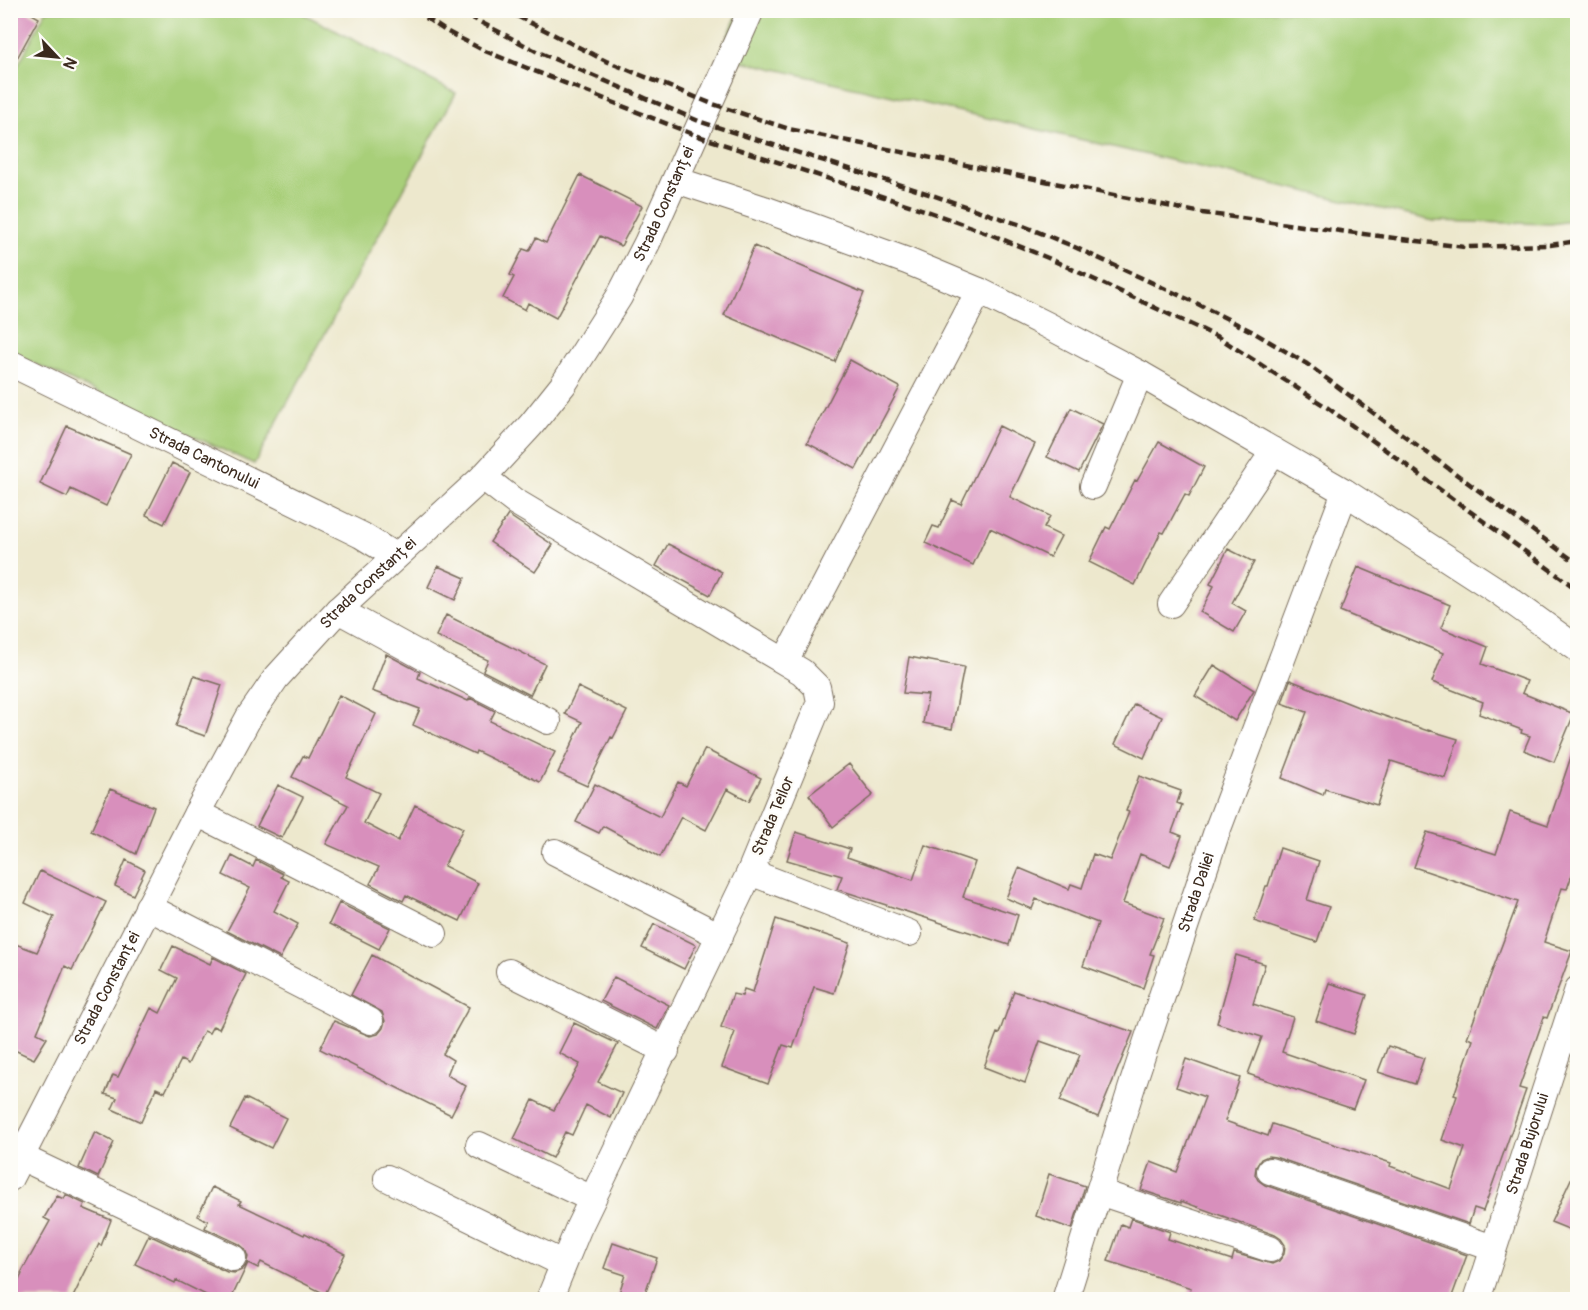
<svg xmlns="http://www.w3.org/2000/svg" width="1588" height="1310" font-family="Pangolin,sans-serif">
<rect width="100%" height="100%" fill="#fdfcf7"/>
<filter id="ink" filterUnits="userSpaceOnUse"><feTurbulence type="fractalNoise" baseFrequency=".0167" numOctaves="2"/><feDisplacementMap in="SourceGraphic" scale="12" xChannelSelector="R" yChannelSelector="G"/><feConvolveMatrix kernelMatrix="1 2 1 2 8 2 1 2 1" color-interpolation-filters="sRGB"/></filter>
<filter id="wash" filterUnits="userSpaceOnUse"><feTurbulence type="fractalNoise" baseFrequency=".008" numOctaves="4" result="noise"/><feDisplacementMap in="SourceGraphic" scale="24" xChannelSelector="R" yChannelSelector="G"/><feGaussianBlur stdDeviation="1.35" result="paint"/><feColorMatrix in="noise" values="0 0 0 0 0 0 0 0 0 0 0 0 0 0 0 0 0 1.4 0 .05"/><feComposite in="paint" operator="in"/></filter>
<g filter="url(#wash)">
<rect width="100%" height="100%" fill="#ede8cd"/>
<path fill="#a8cf79" stroke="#727c4c" stroke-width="1.5" d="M296,10L456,93L254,464L11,353L10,173L16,163L11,137L10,81L46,11Z
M739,11H1577V220L1551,224L1434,221L719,56Z"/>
<g id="blocks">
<path fill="#d88fbc" d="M10,10H25L39,18L10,71Z
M580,175L642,206L621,246L600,236L556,318L528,303L525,310L503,298L514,277L510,275L523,249L529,251L536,238L546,243Z
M754,246L864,293L835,362L724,315Z
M850,360L900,387L856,469L807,443Z
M1071,408L1103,424L1079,472L1047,457Z
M67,426L131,454L106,506L71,489L67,497L40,484Z
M999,426L1035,444L1010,497L1050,516L1044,528L1061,536L1050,557L990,528L973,565L925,543L933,526L939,528L952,500L961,504Z
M1159,442L1204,467L1189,496L1185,494L1164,533L1161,532L1135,585L1089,562L1106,527L1110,529L1135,480L1137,481Z
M172,463L190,472L164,524L146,515Z
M508,515L553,545L535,572L490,542Z
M668,544L722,572L710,595L656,566Z
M1228,549L1254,562L1232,603L1246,611L1234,632L1200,612L1214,586L1210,584Z
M438,566L465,578L455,600L428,587Z
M1358,567L1450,605L1441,628L1488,647L1482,664L1527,681L1522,693L1574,714L1554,762L1524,750L1530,736L1521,733L1522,730L1479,714L1483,702L1432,682L1443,653L1340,611Z
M446,615L545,664L530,695L483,671L488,660L436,636Z
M386,654L420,672L418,678L468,701L470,698L495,711L490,721L555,752L540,782L476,751L475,754L413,725L420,709L372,691Z
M909,657L964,667L952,729L923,723L928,695L903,693Z
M1214,665L1254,690L1235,721L1195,696Z
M194,676L222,685L205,736L176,726Z
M1290,680L1358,707L1428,731V730L1458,739L1445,778L1391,761L1377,805L1325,789L1323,795L1282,778L1307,712L1282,703Z
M578,687L627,711L613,738L611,737L587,786L558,773L582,722L565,714Z
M339,695L376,714L346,777L379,793L364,823L398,841L415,805L463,828L444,866L478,883L460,921L406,895L403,901L370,884L379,867L326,844L348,805L292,777L303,756L308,758Z
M1134,704L1162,717L1144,758L1115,744Z
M1574,748L1578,749V874L1573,872L1567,889L1562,888L1544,942L1572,951L1547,1018L1544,1017L1519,1088L1526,1090L1483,1211L1474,1208L1469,1224L1275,1157L1268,1156L1261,1159L1256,1167L1255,1174L1258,1180L1265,1185L1467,1255L1451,1299H1187L1191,1288L1108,1261L1121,1224L1128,1227L1131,1218L1170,1232L1168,1239L1232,1260L1234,1253L1272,1264L1279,1261L1284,1254L1285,1245L1281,1239L1275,1235L1181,1201V1203L1141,1190L1151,1162L1177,1172L1205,1097L1176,1087L1186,1059L1240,1078L1225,1121L1268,1136L1272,1124L1391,1163L1390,1166L1451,1189L1465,1148L1442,1140L1457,1096L1454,1095L1473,1040L1467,1038L1518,902L1414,867L1427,832L1496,854L1510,812L1548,825Z
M705,749L761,778L749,801L727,789L706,830L681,817L660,857L603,826L599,833L576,822L595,784L660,817L678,782L686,786Z
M849,764L873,795L833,827L809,795Z
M1139,776L1181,791L1177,803L1182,805L1172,832L1182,836L1170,866L1140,854L1123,903L1164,918L1150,954L1154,955L1143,988L1083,966L1098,923L1036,899L1032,909L1006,898L1019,868L1069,889L1071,884L1082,888L1093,854L1110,860L1129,812L1126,811Z
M278,785L303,797L282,838L257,826Z
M110,789L154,807L136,854L91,831Z
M796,832L850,849L847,857L913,880L925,845L975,862L963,897L1018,915L1009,945L837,889L842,876L787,860Z
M1280,848L1319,861L1307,900L1329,907L1317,942L1254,921L1266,886H1268Z
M232,856L253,867L256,860L283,874L281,877L289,881L274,911L298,924L280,958L227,931L250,888L223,875Z
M126,860L145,870L133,895L115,886Z
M40,871L106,902L72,970L65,966L37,1033L47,1038L34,1059L10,1048V942L37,952L54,917L25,903Z
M339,903L390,928L379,949L329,924Z
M776,919L850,943L834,993L814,987L793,1048L783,1045L768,1084L722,1067L735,1032L721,1027L733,994L742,996L744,989L753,992Z
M654,924L696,945L684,969L642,948Z
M173,946L210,964L213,957L246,974L219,1029L213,1026L209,1033L204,1031L188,1064L181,1060L165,1092L156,1088L141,1122L112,1109L117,1098L105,1094L113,1075L118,1077L151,1008L160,1013L177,978L161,970Z
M372,955L469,1007L443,1054L453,1060L447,1075L466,1086L451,1115L320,1049L334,1021L370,1036L378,1034L383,1028L385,1021L382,1012L351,995Z
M1236,955L1265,964L1253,1004L1293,1017L1282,1052L1364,1080L1353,1109L1248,1074L1262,1037L1217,1023Z
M614,977L669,1005L657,1029L601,1001Z
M1329,983L1367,995L1354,1034L1316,1021Z
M1014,991L1133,1032L1098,1117L1060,1101L1080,1055L1040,1041L1025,1083L984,1067L997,1033L999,1034Z
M574,1023L618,1044L598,1082L622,1093L611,1118L586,1105L572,1135L565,1132L552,1158L514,1139L533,1100L554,1110L580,1064L559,1053Z
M1388,1046L1424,1058L1415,1084L1378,1072Z
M245,1098L286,1118L271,1148L230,1128Z
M95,1132L114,1142L98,1177L79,1168Z
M1578,1164V1233L1551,1222Z
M1049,1174L1085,1186L1072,1229L1036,1216Z
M212,1187L241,1201L239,1204L304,1235L305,1233L345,1254L325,1294L261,1262L258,1268L248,1263L231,1299H214L176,1280L175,1283L135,1264L149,1235L227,1272L235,1273L242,1270L246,1265L248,1257L245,1249L239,1244L205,1228L208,1221L198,1216Z
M66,1195L85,1204L83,1208L111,1220L101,1246L99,1244L72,1299H10L22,1274L21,1273L50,1221L44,1218L57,1196L64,1199Z
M613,1243L657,1258L643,1299H617L625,1275L604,1268Z"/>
</g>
</g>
<g filter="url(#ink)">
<use href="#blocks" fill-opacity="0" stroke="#796c5b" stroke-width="1.5"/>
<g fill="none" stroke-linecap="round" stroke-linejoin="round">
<defs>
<g id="minor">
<path d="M676,180L764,209L907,261L979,291L1047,325L1140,374L1345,492L1496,590L1578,649"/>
<path id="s1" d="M10,363L361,535L395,556"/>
<path d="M483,477L514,501L802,672L817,687L820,702L750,872L578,1229L549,1300"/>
<path d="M1093,486L1140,374"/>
<path d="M1171,604L1274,451"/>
<path d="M338,610L446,669L548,721"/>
<path d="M785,661L979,291"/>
<path d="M197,813L434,934"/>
<path d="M555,852L720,936"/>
<path d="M750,872L909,933"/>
<path d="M148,907L370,1021"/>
<path d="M509,972L666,1051"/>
<path d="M479,1145L592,1199"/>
<path d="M21,1157L233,1258"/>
<path d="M1270,1171L1493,1248"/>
<path id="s2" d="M10,1178L197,813L249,717L276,678L338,610L483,477L531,425L563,385L619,297L647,243L751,10"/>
<path d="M387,1178L562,1263"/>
<path d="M1099,1192L1270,1249"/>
<path id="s3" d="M1065,1300L1133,1083L1216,834L1345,492"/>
<path id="s4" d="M1477,1300L1578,989"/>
</g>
</defs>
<use href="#minor" stroke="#796c5b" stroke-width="28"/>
<use href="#minor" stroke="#fff" stroke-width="26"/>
<path stroke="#3b2a1e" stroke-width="4.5" stroke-dasharray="9 4.5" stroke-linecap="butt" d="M414,10L444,30L485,51L527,68L695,135L927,211L987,233L1048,258L1218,337L1328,408L1578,590
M457,10L538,52L701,122L929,194L1021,225L1070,245L1192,301L1253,332L1307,364L1578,564
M505,10L606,61L710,103L789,129L1202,213L1464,247L1550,245L1578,241"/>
</g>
</g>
<g text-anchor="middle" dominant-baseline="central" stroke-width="4.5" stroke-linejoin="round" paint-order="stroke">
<g font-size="16" fill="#3b2a1e" stroke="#fdfcf7">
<text stroke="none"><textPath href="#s2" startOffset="1185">Strada Constanței</textPath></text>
<text stroke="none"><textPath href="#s1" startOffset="216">Strada Cantonului</textPath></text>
<text stroke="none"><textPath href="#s2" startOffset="699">Strada Constanței</textPath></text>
<text transform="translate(773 816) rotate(-67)">Strada Teilor</text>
<text stroke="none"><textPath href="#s3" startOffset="428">Strada Daliei</textPath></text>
<text stroke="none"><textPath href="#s2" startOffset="213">Strada Constanței</textPath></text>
<text stroke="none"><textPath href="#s4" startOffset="164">Strada Bujorului</textPath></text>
</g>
</g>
<rect width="1588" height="1310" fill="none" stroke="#fdfcf7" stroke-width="36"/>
<g transform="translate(57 57) rotate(116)" stroke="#fdfcf7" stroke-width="4.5" paint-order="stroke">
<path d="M0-4.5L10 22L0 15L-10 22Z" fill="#3b2a1e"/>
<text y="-9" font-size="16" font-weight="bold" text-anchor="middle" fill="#3b2a1e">N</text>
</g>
</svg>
